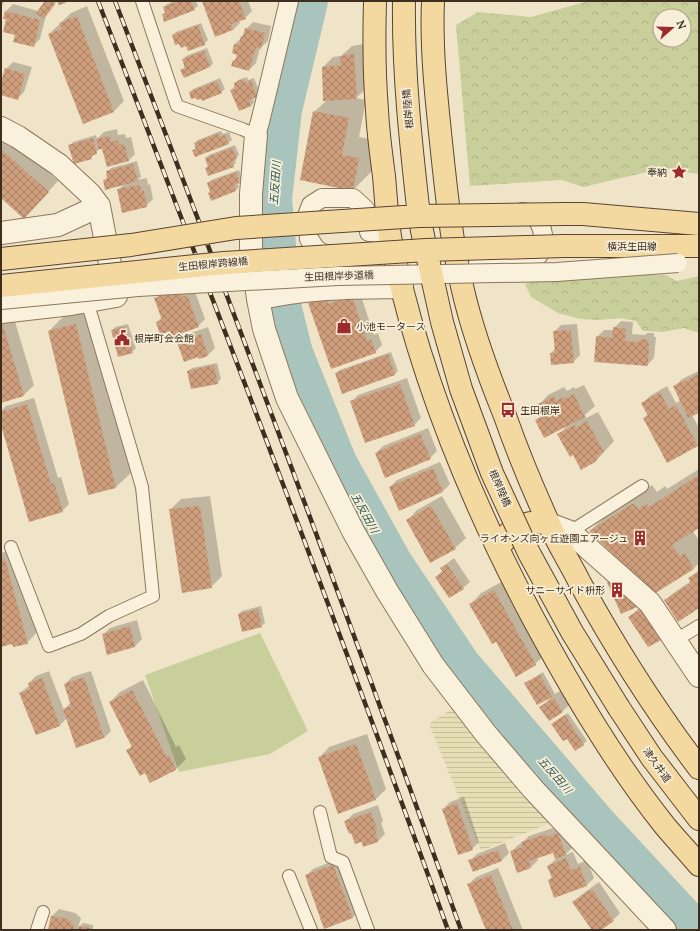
<svg xmlns="http://www.w3.org/2000/svg" width="700" height="931" font-family="Lora,'Noto Sans JP',serif">
<defs>
<pattern id="farmland-rules" width="6" height="5" patternUnits="userSpaceOnUse"><rect width="6" height="5" fill="#e6deb5"/><path d="M0 2.5h6" fill="none" stroke="#c6bf9b"/></pattern>
<pattern id="forest-crowns" width="20" height="18" patternUnits="userSpaceOnUse"><rect width="20" height="18" fill="#c9cf9b"/><path d="M2 6a3 3 0 1 1 6 0M12 15a3 3 0 1 1 6 0" fill="none" stroke="#aeb285"/></pattern>
<pattern id="building-cross-hatch" width="8" height="8" patternUnits="userSpaceOnUse"><rect width="8" height="8" fill="#cf9f7d"/><path d="M0 0l8 8M0 8l8-8" fill="none" stroke="#a98266"/></pattern>
</defs>
<rect width="100%" height="100%" fill="#f0e4c8"/>
<path fill="url(#farmland-rules)" d="M456,706L550,823L481,851L429,724Z"/>
<path fill="#c9cf9b" d="M260,633L308,731L270,754L179,772L145,675Z"/>
<path fill="url(#forest-crowns)" fill-rule="evenodd" d="M588,1H699V174L660,169L583,187L562,180L470,186L456,25L478,12L531,17ZM660,16H684V40H660Z
M634,275H666L677,281L699,276V333L684,328L663,332L643,331L636,321L619,318L599,320L580,319L558,313L531,297L525,284L537,280Z"/>
<path fill="#0003" d="M1,1H4L1,8Z
M46,1H57L46,15L40,39L33,46L16,34L8,18L6,11L13,4L38,11Z
M175,1H196L198,6L194,9L163,15L166,12L164,7L167,4Z
M203,1H248L252,11L245,18L239,20L240,23L233,30Z
M87,6L124,101L114,111L83,123L49,34L71,13Z
M253,22L271,26L268,41L260,48L256,63L249,70L234,61L237,57L235,44L245,34L246,29Z
M201,23L208,40L204,44L187,45L180,42L173,35L176,32Z
M364,44L367,88L356,98L366,100L359,137L377,140L371,172L353,190L314,112L327,100L323,67L333,57L341,56L352,46Z
M207,48L213,63L210,67L181,70L185,67L183,60L186,56Z
M13,62L32,67L24,92L17,99L1,94V86L6,69Z
M247,77L248,80L254,78L260,93L253,98L254,102L251,106L240,110L232,90L238,80Z
M220,78L225,89L221,92H190L193,89Z
M117,129L118,135L125,134L126,138L131,137L135,154L128,161L103,147L100,148V149L94,153L91,158L70,146L73,142L96,135L97,139L104,132Z
M221,131L223,134L229,132L232,140L228,143L194,150L196,147L195,143L198,140Z
M1,132L13,139L58,181L34,207L1,197Z
M235,145L239,155L235,159L236,162L233,166L206,168L209,166L206,158L209,155Z
M137,161L141,177L137,180L147,178L148,185L150,184L153,199L146,206L118,190L125,183L104,181L108,177V171L111,168Z
M239,170L242,179L237,183L239,187L235,191L209,193L211,191L208,183L211,180Z
M194,289L205,319L198,326L170,330L157,322L162,317L156,299L163,292Z
M359,290L374,335L378,333L382,345L375,352L310,303L317,296Z
M94,307L134,470L116,487L89,494L49,331L67,313Z
M13,315L34,385L24,395L1,402V319Z
M621,321L633,322L632,334L645,335L647,333H654V337H656L654,358L647,365L597,337L604,330H614V328Z
M128,324L136,348L132,352L112,331L115,327Z
M577,324L580,355L573,362L551,353L555,349L554,332L561,325Z
M208,327L215,348L208,355L199,358L178,342L185,335Z
M391,352L398,371L395,374L343,392L336,373L340,370Z
M217,363L221,379L217,383L188,371L192,368Z
M699,371V412L692,415L699,428V444L698,446L644,418L648,414L643,403L650,396L667,386L676,403L681,400L675,386L682,379Z
M407,378L421,418L414,425L351,402L358,395Z
M584,385L595,406L585,415L586,418L598,412L614,441L595,462L574,453L559,434L569,424L536,420L542,415L538,406L548,395L564,387L567,391L574,387L575,389Z
M34,398L58,478L61,477L69,504L62,511L1,421V411L6,406Z
M428,428L437,451L430,458L376,453L383,446Z
M440,462L450,484L443,491L390,487L397,480Z
M699,469V527L693,531L698,539H699V563L694,568L654,593H650L637,606L621,613V569L627,566L590,531L608,513L652,485L657,492L665,486L667,489Z
M210,496L222,576L211,587L170,510L181,499Z
M442,496L466,538L455,548L407,521L417,510Z
M15,549L37,632L27,643H13L1,646V553Z
M454,558L470,582L463,588L436,577L443,570L441,568Z
M699,570V607L665,601L672,594L691,581L689,579Z
M505,580L546,654L535,664L497,640L471,604L481,593Z
M261,606L265,623L261,626L239,614L242,611Z
M640,607L662,638L630,617Z
M137,620L142,639L135,646L108,654L103,635L110,628Z
M49,671L64,710L71,702L65,684L72,677L91,671L111,731L104,738L67,718L60,725L36,734L20,693L30,685L29,683L36,676Z
M543,672L555,694L565,688L573,701L563,711L549,720L541,707L552,696L526,683Z
M143,680L176,747L179,745L186,759L176,769L151,782L145,772L127,750L132,746L110,702L120,692Z
M568,713L587,741L575,750L556,721Z
M367,734L386,789L376,799L338,812L319,758L329,747Z
M464,797L479,842L472,849L443,809L450,802Z
M378,805L383,821L381,823L385,834L378,841L364,846L362,841L346,821L353,814Z
M565,827L573,847L565,855L573,852L578,864L587,860L594,878L587,885L549,880L552,877L548,866L556,859L553,851L536,857L538,860L531,867L511,852L518,845L522,843L529,836L553,828L554,830Z
M505,843L509,853L502,860L470,861L477,854Z
M340,858L359,911L352,918L306,876L313,869Z
M498,868L523,930H487L469,884L476,877Z
M599,882L620,913L613,920L599,930H593L574,902L581,895Z
M59,909L75,913L81,918L78,928L83,923L93,925V929L95,930H49L52,916Z"/>
<g fill="none" stroke-linecap="round" stroke-linejoin="round">
<path stroke="#a9c4bc" stroke-width="40" d="M308,1L282,110L272,199L281,305L293,353L337,463L393,564L460,664L596,823L695,930"/>
</g>
<path fill="url(#building-cross-hatch)" d="M45,1H52L55,4L44,19L36,13Z
M57,1H65L66,3L59,5Z
M178,1H191L195,10L164,22L162,14L165,13L163,7Z
M202,1H239L246,19L231,24L233,30L215,37Z
M5,11L40,20L34,47L13,42L15,35L3,32L6,19H3Z
M77,16L114,112L83,124L48,34L62,29L59,23Z
M198,25L205,45L188,51L186,46L181,48L179,44L175,45L172,35Z
M245,28L265,33L261,49L256,47L249,71L231,66L233,60L235,61L237,55L232,53L234,44L239,45L241,36H243Z
M204,51L210,67L184,78L180,70L185,68L182,59Z
M354,54L357,99L323,101L322,67L341,65L340,56Z
M5,68L25,74L18,100L1,95V82Z
M243,79L245,83L251,80L257,97L249,100L251,106L239,111L230,90L235,88L234,83Z
M217,81L222,93L202,101L201,99L197,100L196,98L191,99L189,92Z
M313,111L349,118L342,155L359,158L353,191L300,180Z
M218,133L219,137L225,135L229,144L195,157L192,150L196,149L194,143Z
M110,136L111,142L118,140L119,145L124,144L129,161L107,167L102,149H99L96,139Z
M93,138L97,154L91,156L92,159L74,164L68,145Z
M232,148L237,159L232,161L234,167L208,176L205,168L208,167L205,158Z
M1,149L49,192L24,219L1,198Z
M133,164L138,181L105,190L103,180L107,179L106,174H107L106,171Z
M236,172L240,183L234,185L236,191L211,201L208,193L210,192L207,183Z
M140,185L141,191H144L147,207L122,213L117,189Z
M180,289L183,297L187,295L199,327L172,337L170,331L160,335L156,322L162,320L154,298Z
M352,296L367,341L371,339L376,353L331,369L308,303L326,297L328,304Z
M75,324H76L116,488L88,495L48,331Z
M1,325H3L24,396L1,403Z
M125,326L133,353L118,357L111,330Z
M613,327L626,329L625,341L639,342V339L648,340L647,343L649,344L648,366L594,362L596,336L612,338Z
M571,330L574,363L551,365L550,353H555L553,331Z
M201,334L208,356L199,359L198,357L184,362L177,342Z
M388,354L395,375L342,394L335,373Z
M214,365L218,384L191,389L187,371Z
M699,374V413L688,418L673,386Z
M400,384L415,426L365,443L350,401Z
M660,392L669,409L676,405L698,446L667,463L643,418L648,416L641,403Z
M574,394L585,417L544,438L535,420L542,417L536,405L554,396L556,401L564,397L565,399Z
M27,404L51,484L54,483L63,512L29,522L1,425V412Z
M587,421L604,452L599,455L595,462L581,470L573,455L570,457L557,434L575,425L576,428Z
M420,434L431,459L385,478L375,453Z
M433,468L443,492L399,511L389,487Z
M699,475V528L672,545L680,556L685,553L694,569L654,594L589,531L634,503L638,509L647,504L649,507Z
M200,506L212,588L182,593L169,509Z
M431,506L456,549L430,563L406,520Z
M5,559L28,644L13,647L12,644L1,647V560Z
M447,564L464,589L449,598L435,577L443,572L440,568Z
M699,571V608L678,622L664,600L691,583L688,578Z
M613,579L633,597L637,607L621,614L607,582Z
M494,590L536,665L516,677L496,642L492,644L469,604Z
M642,608L663,639L648,647L628,617Z
M258,609L262,627L242,632L238,614Z
M130,626L135,647L107,655L102,634Z
M540,675L552,697L537,705L524,683Z
M84,677L104,738L76,748L63,709L71,706L64,684Z
M42,678L60,726L36,735L19,693L30,689L28,683Z
M132,690L166,756L169,755L176,770L150,783L145,773L140,776L126,750L132,747L109,702Z
M554,698L563,712L549,721L539,707Z
M565,715L584,745L575,751L567,739L563,741L551,724Z
M356,744L376,800L338,814L318,757Z
M457,803L473,850L458,855L442,809Z
M371,812L377,829L375,830L378,842L363,847L362,842L355,844L351,833L349,834L344,821Z
M558,833L566,855L555,859L553,853L529,861L531,868L517,873L510,851L523,847L521,842L546,834L547,837Z
M498,850L502,861L473,872L468,860Z
M566,858L571,870L580,867L587,886L554,898L548,880L552,878L547,866Z
M333,865L353,918L324,929L305,875Z
M491,875L513,930H486L467,884Z
M592,889L614,921L601,930H592L572,902Z
M51,916L68,919L74,925L73,930H48Z
M79,926L91,928L90,930H78Z"/>
<g fill="none" stroke-linecap="round" stroke-linejoin="round">
<defs>
<path id="service" d="M142,1L177,106L242,129L256,135
M570,532L642,486
M11,547L49,646L81,634L109,616L153,596L142,487L87,301
M676,640L699,626
M320,812L331,857L343,862L368,930
M289,876L311,930
M37,930L43,912"/>
<path id="pedestrian" d="M256,135L260,122L289,1
M478,273V263C491,262 503,262 516,262C519,262 524,263 528,262C552,256 546,212 522,212
M338,276L336,254L326,255L316,249L309,239L307,216L311,205L322,198H353L365,209L369,232L377,233"/>
<path id="minor" d="M1,128L18,137L59,165L90,194L99,206L116,296L71,304L1,312
M256,135L251,194V247L258,299L264,329L287,398L353,531L387,591L433,665L486,734L533,789L665,930
M1,233L58,225L99,206
M258,299C307,287 352,288 402,287
M549,524L570,532L650,603L699,676"/>
<path id="primary" d="M375,1C374,37 374,74 377,110C378,132 381,154 384,176C386,198 387,221 391,242C419,374 470,500 533,618C572,690 614,762 665,826C676,839 688,852 699,865
M433,1C431,48 436,95 441,142C446,190 451,239 462,286C472,331 488,374 505,416C518,453 533,489 549,524C558,544 570,563 580,583C615,647 655,710 699,768
M565,214H583L699,224
M419,216L426,250
M564,246H699
M504,541C511,524 533,520 549,524
M619,708L652,758L699,819"/>
</defs>
<use href="#service" stroke="#8d765c" stroke-width="14"/>
<use href="#pedestrian" stroke="#8d765c" stroke-width="20"/>
<use href="#minor" stroke="#8d765c" stroke-width="24"/>
<use href="#primary" stroke="#5b4430" stroke-width="24"/>
<use href="#service" stroke="#faf1dc" stroke-width="12"/>
<use href="#pedestrian" stroke="#faf1dc" stroke-width="18"/>
<use href="#minor" stroke="#faf1dc" stroke-width="22"/>
<use href="#primary" stroke="#f3d9a0" stroke-width="22"/>
<defs>
<path id="rail" d="M98,1C217,310 336,619 448,930
M115,1C233,310 350,619 461,930"/>
</defs>
<use href="#rail" stroke="#3d2e20" stroke-width="4.5"/>
<use href="#rail" stroke="#f7eed8" stroke-width="3" stroke-dasharray="9" stroke-linecap="butt"/>
<defs>
<path id="pedestrian-bridge" d="M1,300L138,287L338,276L557,272L678,263"/>
<path id="primary-bridge" d="M404,1C403,73 411,145 419,216
M426,250L442,322L461,389L492,473L529,553L572,632L619,708
M1,259L131,245L236,228L419,216L565,214
M1,286L224,263L426,250L564,246"/>
</defs>
<use href="#pedestrian-bridge" stroke="#8d765c" stroke-width="20" stroke-linecap="butt"/>
<use href="#primary-bridge" stroke="#5b4430" stroke-width="24" stroke-linecap="butt"/>
<use href="#pedestrian-bridge" stroke="#faf1dc" stroke-width="18"/>
<use href="#primary-bridge" stroke="#f3d9a0" stroke-width="22"/>
</g>
<defs>
<symbol id="sight-bare" viewBox="-9 -9 18 18"><path d="M0-6L1.8-2.2L6-1.7L2.9 1.2L3.7 5.4L0 3.3L-3.7 5.4L-2.9 1.2L-6-1.7L-1.8-2.2Z" fill="#9e2a2b" stroke="#f7eed8" stroke-width="2.5" paint-order="stroke"/></symbol>
<symbol id="shop-bare" viewBox="-9 -9 18 18"><path d="M-5-2.5h2.3a2.7 3.5 0 0 1 5.4 0H5L5.5 6h-11ZM-1.5-2.5h3a1.5 2.3 0 0 0-3 0Z" fill="#9e2a2b" stroke="#f7eed8" stroke-width="2.5" paint-order="stroke"/></symbol>
<symbol id="civic-bare" viewBox="-9 -9 18 18"><path d="M-.6-6.5H3V-4.5H.6V-3L4-1V1h2V6H-6V1h2V-1L-.6-3ZM-1.2 2.5V6h2.4V2.5Z" fill="#9e2a2b" stroke="#f7eed8" stroke-width="2.5" paint-order="stroke"/></symbol>
<symbol id="bus-bare" viewBox="-9 -9 18 18"><path d="M-5-6H5V4H4V6H2V4H-2V6H-4V4H-5ZM-3.5-4V0h7V-4ZM-3.5 1.2v1.5H-2V1.2ZM2 1.2v1.5H3.5V1.2Z" fill="#9e2a2b" stroke="#f7eed8" stroke-width="2.5" paint-order="stroke"/></symbol>
<symbol id="building-bare" viewBox="-9 -9 18 18"><path d="M-4-6H4V6H1V3H-1V6H-4ZM-2.5-4.3h1.7v1.8h-1.7ZM.8-4.3h1.7v1.8H.8ZM-2.5-1h1.7V.8h-1.7ZM.8-1h1.7V.8H.8Z" fill="#9e2a2b" stroke="#f7eed8" stroke-width="2.5" paint-order="stroke"/></symbol>
</defs>
<g fill-rule="evenodd">
<use href="#sight-bare" x="668" y="161" width="22" height="22"/>
<use href="#shop-bare" x="333" y="315" width="22" height="22"/>
<use href="#civic-bare" x="111" y="327" width="22" height="22"/>
<use href="#bus-bare" x="497" y="399" width="22" height="22"/>
<use href="#building-bare" x="629" y="527" width="22" height="22"/>
<use href="#building-bare" x="606" y="579" width="22" height="22"/>
</g>
<g text-anchor="middle" dominant-baseline="central" stroke-width="3.5" stroke-linejoin="round" paint-order="stroke">
<g font-size="10" fill="#3d2e20" stroke="#f7eed8">
<text transform="translate(408 109) rotate(-95)">根岸陸橋</text>
<text x="632" y="246">横浜生田線</text>
<text transform="translate(213 264) rotate(-5)">生田根岸跨線橋</text>
<text transform="translate(339 276) rotate(-2)">生田根岸歩道橋</text>
<text transform="translate(500 488) rotate(66)">根岸陸橋</text>
<text transform="translate(657 765) rotate(54)">津久井道</text>
</g>
<g font-size="10" fill="#3d2e20" stroke="#f7eed8" text-anchor="end">
<text x="667" y="172">奉納</text>
<text x="356" y="326" text-anchor="start">小池モータース</text>
<text x="134" y="338" text-anchor="start">根岸町会会館</text>
<text x="520" y="410" text-anchor="start">生田根岸</text>
<text x="628" y="538">ライオンズ向ヶ丘遊園エアージュ</text>
<text x="605" y="590">サニーサイド枡形</text>
</g>
<g font-size="11" font-style="italic" fill="#2f5d5a" stroke="#f7eed8">
<text transform="translate(275 183) rotate(-86)">五反田川</text>
<text transform="translate(365 513) rotate(61)">五反田川</text>
<text transform="translate(555 775) rotate(49)">五反田川</text>
</g>
</g>
<rect width="700" height="931" fill="none" stroke="#3d2e20" stroke-width="4"/>
<g transform="translate(672 28) rotate(70)"><circle r="19" fill="#f7eed8" stroke="#ada18e"/>
<path d="M0-3L7 15L0 10L-7 15Z" fill="#9e2a2b"/>
<text y="-6" font-size="11" font-weight="bold" text-anchor="middle" fill="#3d2e20">N</text>
</g>
</svg>
